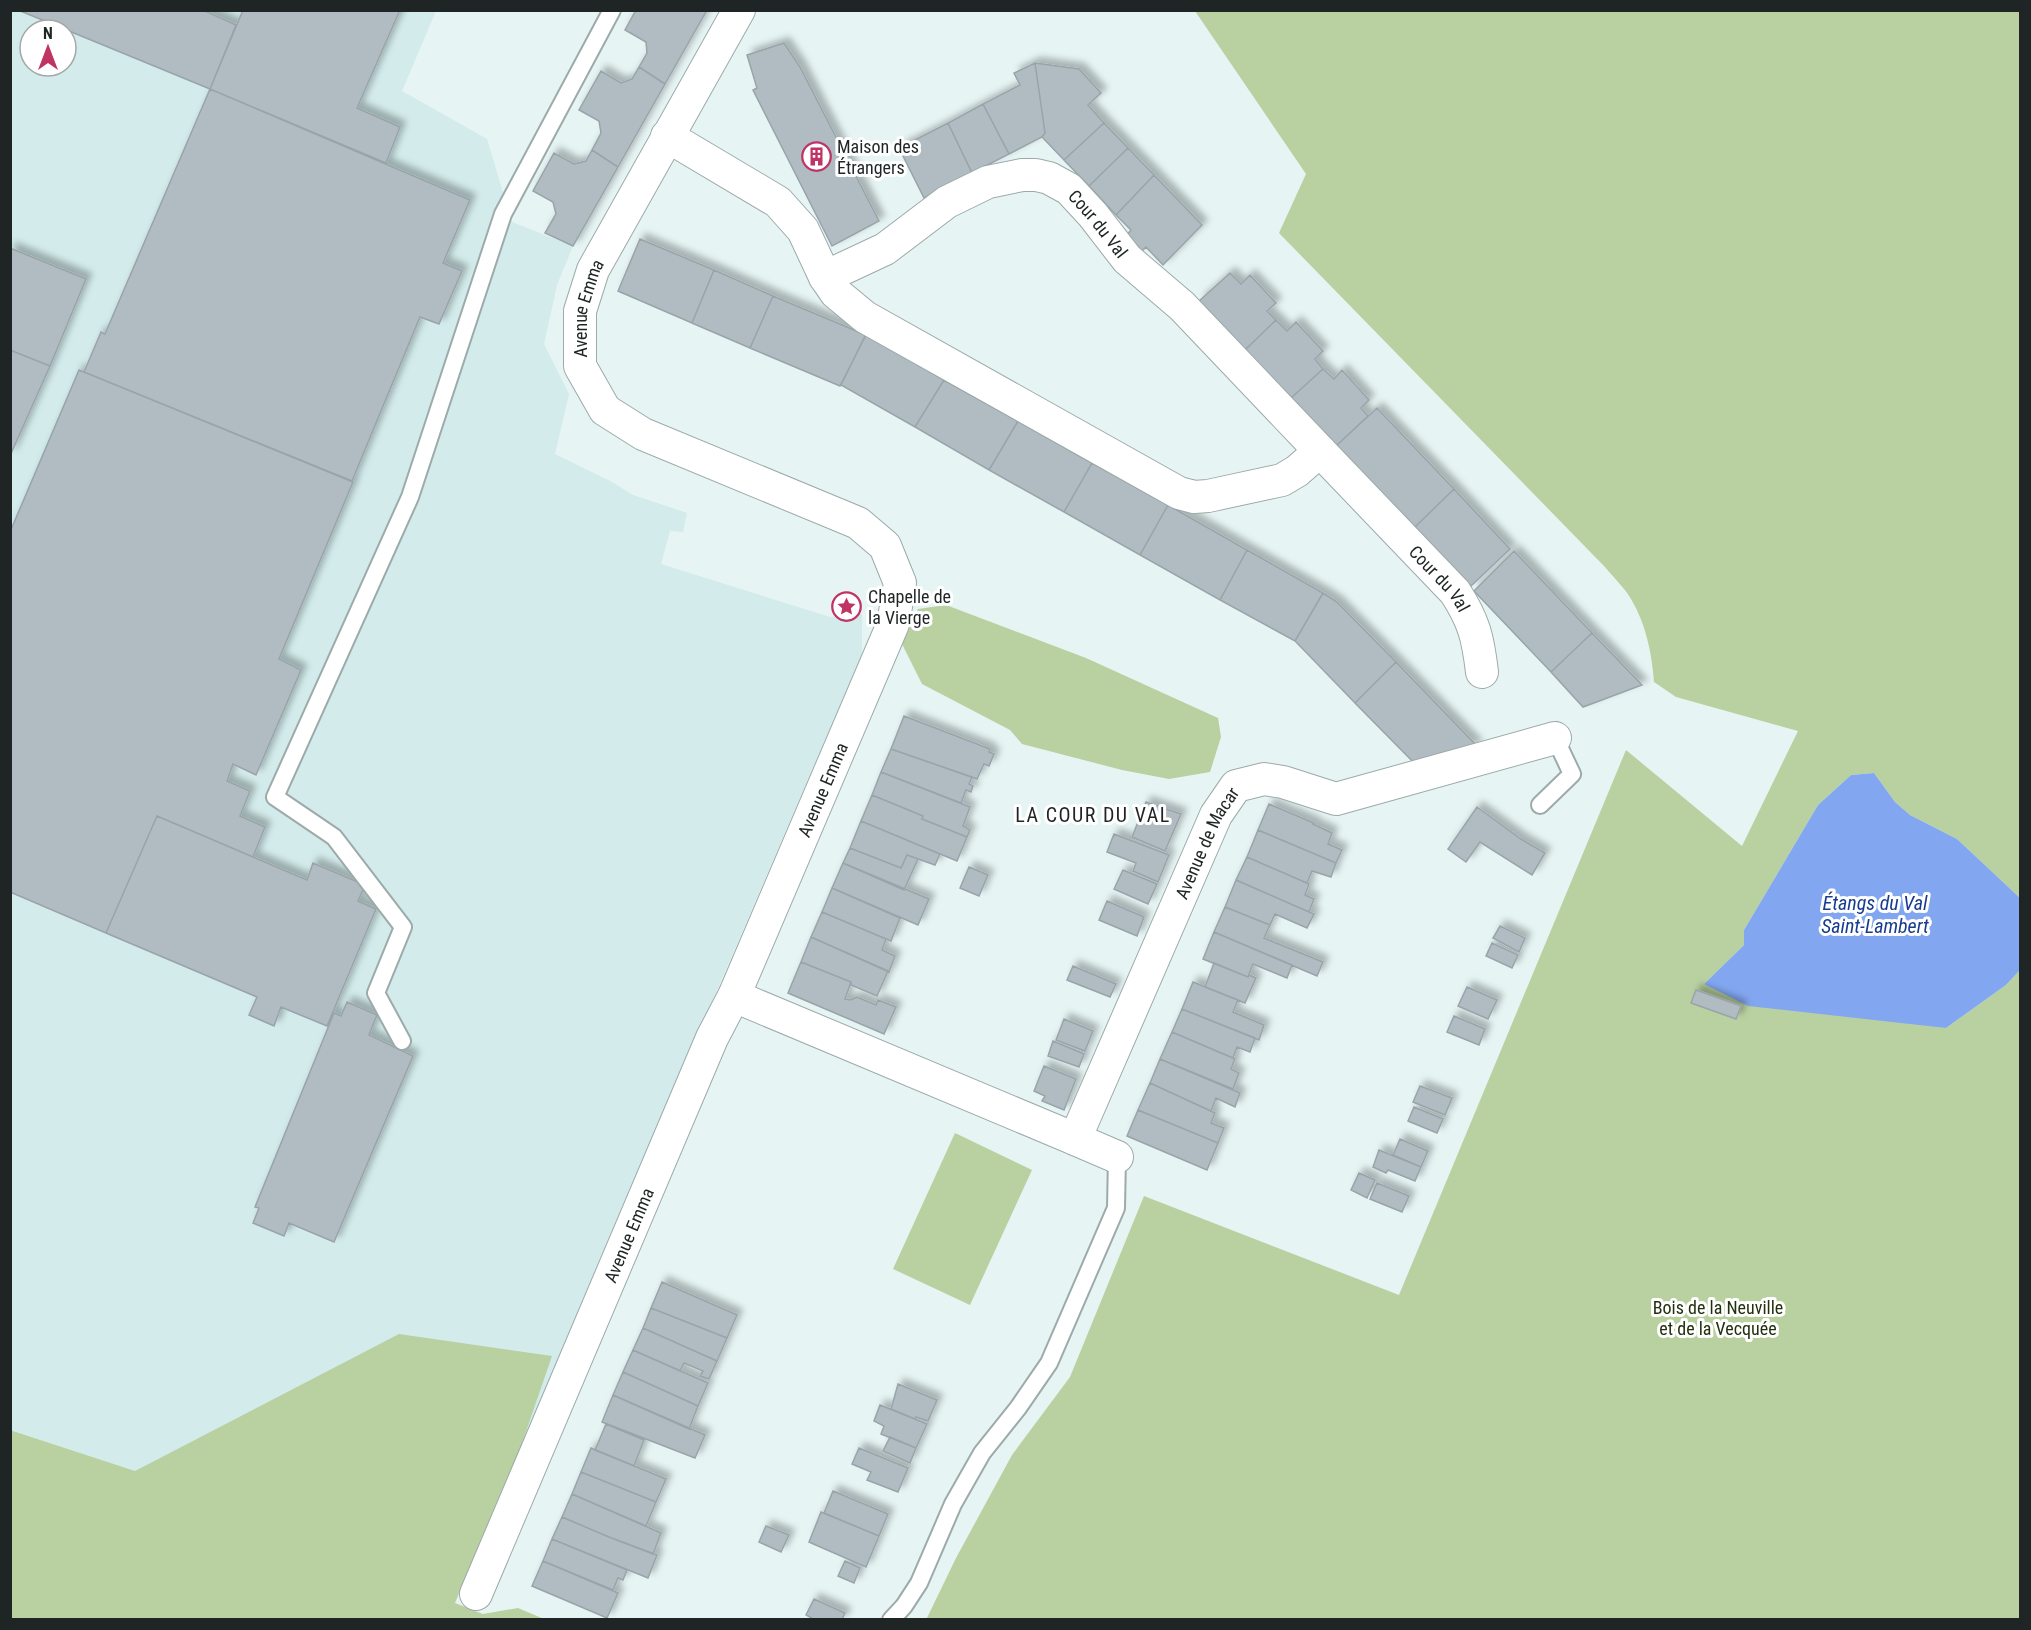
<svg xmlns="http://www.w3.org/2000/svg" width="2031" height="1630" font-family="'Roboto Condensed',sans-serif">
<defs>
<filter id="shadow"><feDropShadow dx="5.5" dy="-5.5" stdDeviation="3" flood-color="#0004"/></filter>
</defs>
<rect width="100%" height="100%" fill="#e6f4f4"/>
<path fill="#d3ebeb" fill-rule="evenodd" d="M11,11H436L402,91L487,139L512,222L573,246L557,285L544,344L569,394L555,454L612,482L633,495L687,513L683,532L670,531L661,564L830,617L862,614V654L712,1002L491,1533L134,1471L11,1430ZM30,30H66V66H30Z"/>
<path fill="#b9d1a0" d="M1195,11H2020V898L1957,839L1910,815L1895,802L1874,773L1851,775L1818,805L1744,930V945L1704,984L1946,1028L2006,985L2020,970V1619L926,1620L956,1558L1012,1455L1070,1377L1144,1196L1399,1295L1626,750L1742,846L1798,731L1676,697L1654,682C1652,654 1646,624 1631,599C1624,587 1613,577 1604,566L1279,233L1306,174Z
M946,605L1086,658L1218,718L1221,737L1210,772L1169,779L1122,770L1022,744L1010,730L922,684L902,644L918,609Z
M955,1133L1032,1170L970,1305L893,1269Z
M399,1334L552,1356L520,1449L455,1603L483,1614L518,1608L544,1619H11L10,1430L135,1471Z"/>
<path fill="#82a7f0" d="M1874,773L1895,802L1910,815L1957,839L2020,898V970L2006,985L1946,1028L1748,1006L1704,984L1744,945V930L1818,805L1851,775Z"/>
<path fill="#b0bcc1" stroke="#99a4aa" stroke-width="1.5" filter="url(#shadow)" d="M18,10H203L236,25L210,89Z
M243,10H400L357,108L400,127L386,163L210,89Z
M636,10H707L665,84L639,67L647,53L646,42L625,30Z
M784,43L800,67L879,221L832,246L753,90L757,88L747,55Z
M1035,63L1079,69L1101,93L1088,105L1104,123L1064,160L1042,137L1045,133Z
M1035,63L1045,133L1042,137L1009,154L983,104L1020,85L1014,73Z
M639,67L665,84L618,167L592,150L601,133L599,121L579,110L601,71L621,83L632,79Z
M210,89L470,200L443,263L462,271L439,324L420,317L352,481L84,372L101,332L105,334Z
M983,104L1009,154L972,173L948,123Z
M948,123L972,173L924,198L899,148Z
M1104,123L1128,148L1089,186L1064,160Z
M1128,148L1154,175L1116,215L1089,186Z
M592,150L618,167L573,246L545,233L556,214L553,202L533,191L554,153L574,164L586,161Z
M1154,175L1202,225L1163,265L1146,247L1141,252L1126,236L1131,230L1116,215Z
M640,239L714,270L692,323L618,291Z
M10,248L86,279L50,366L10,350Z
M714,270L773,296L750,348L692,323Z
M1230,273L1241,284L1250,275L1276,303L1267,311L1276,320L1245,350L1199,301Z
M773,296L866,335L840,386L750,348Z
M1276,320L1287,331L1296,322L1323,351L1315,359L1323,369L1291,398L1245,350Z
M866,334L944,380L915,427L841,385Z
M10,350L50,366L10,456Z
M1323,369L1334,379L1342,370L1369,400L1361,408L1368,416L1336,446L1291,398Z
M79,370L353,482L279,659L301,670L256,775L233,764L227,781L250,791L240,816L265,827L253,857L157,816L106,933L10,892V532Z
M944,380L1018,421L989,470L915,427Z
M1377,408L1454,489L1415,527L1336,446Z
M1018,421L1092,463L1064,512L989,470Z
M1092,463L1168,505L1140,555L1064,512Z
M1454,489L1510,549L1471,586L1415,527Z
M1168,505L1247,550L1220,600L1140,555Z
M1247,550L1323,593L1295,641L1220,600Z
M1514,551L1592,633L1551,672L1474,591Z
M1323,593L1337,602L1396,662L1355,703L1295,641Z
M1592,633L1642,685L1583,707L1551,672Z
M1396,662L1477,746L1417,766L1355,703Z
M904,716L990,749L989,752L994,754L989,766L984,764L977,779L891,749Z
M891,749L972,777L969,784L973,786L971,792L966,790L961,803L881,772Z
M881,772L970,807L963,826L970,830L967,837L922,819L923,816L872,795Z
M872,795L923,816L922,819L967,837L957,861L861,821Z
M1146,802L1181,814L1165,851L1132,837Z
M1269,804L1314,823L1313,824L1332,833L1328,844L1342,850L1336,863L1258,830Z
M1477,807L1521,839L1545,853L1532,875L1480,842L1466,862L1448,849Z
M157,816L307,880L313,863L365,885L358,901L376,909L327,1026L281,1007L274,1026L249,1015L257,997L106,933Z
M861,821L940,854L935,865L907,855L901,868L850,848Z
M1258,830L1336,863L1331,877L1312,871L1307,883L1247,857Z
M1114,834L1169,855L1158,882L1133,871L1136,863L1107,852Z
M850,848L901,868L907,855L918,859L904,890L843,863Z
M1247,857L1309,884L1305,895L1314,899L1309,912L1236,880Z
M843,863L929,899L918,925L832,888Z
M969,867L988,875L979,896L960,888Z
M1123,870L1157,884L1148,904L1114,889Z
M1236,880L1314,914L1307,928L1275,914L1270,925L1225,907Z
M832,888L900,918L891,941L822,912Z
M1107,901L1144,917L1137,936L1099,920Z
M1225,907L1270,925L1264,938L1323,962L1317,976L1214,932Z
M822,912L886,939L882,950L895,956L889,972L811,937Z
M1500,926L1525,938L1519,952L1493,938Z
M1214,932L1292,965L1287,978L1253,964L1248,977L1203,959Z
M811,937L888,971L877,996L851,985V982L801,962Z
M1492,943L1518,955L1512,968L1486,956Z
M801,962L851,982L845,999L850,1000L857,997L876,1005L878,1000L896,1007L884,1034L788,993Z
M1214,963L1248,977L1249,975L1256,978L1245,1003L1205,987Z
M1073,966L1116,984L1110,997L1067,980Z
M1193,982L1238,1000L1233,1012L1264,1025L1259,1040L1182,1009Z
M1467,987L1497,1000L1488,1019L1458,1006Z
M1696,990L1741,1006L1736,1019L1691,1003Z
M347,1002L377,1015L369,1035L413,1056L334,1242L289,1223L284,1236L253,1223L259,1208L255,1207L334,1013L341,1016Z
M1182,1009L1255,1038L1250,1052L1237,1047L1233,1058L1172,1032Z
M1454,1016L1485,1029L1479,1045L1447,1032Z
M1064,1019L1093,1031L1085,1051L1056,1040Z
M1172,1032L1235,1059L1231,1069L1239,1073L1233,1089L1160,1059Z
M1053,1041L1084,1054L1079,1067L1048,1056Z
M1160,1059L1240,1093L1235,1107L1216,1098L1211,1111L1150,1083Z
M1044,1066L1076,1079L1064,1110L1042,1101L1045,1096L1034,1091Z
M1150,1083L1215,1113L1211,1123L1224,1128L1218,1143L1138,1110Z
M1420,1086L1452,1098L1445,1115L1413,1102Z
M1414,1107L1443,1119L1437,1133L1408,1121Z
M1138,1110L1218,1143L1207,1170L1127,1136Z
M1400,1139L1428,1151L1421,1167L1393,1155Z
M1379,1150L1421,1167L1415,1181L1388,1170L1386,1173L1373,1167Z
M1359,1173L1375,1180L1367,1198L1351,1190Z
M1377,1183L1409,1196L1402,1212L1370,1199Z
M662,1282L737,1315L727,1338L651,1308Z
M651,1308L727,1338L717,1361L643,1328Z
M643,1328L717,1361L709,1379L700,1376L703,1371L684,1363L680,1371L633,1350Z
M633,1350L708,1383L698,1406L623,1372Z
M623,1372L698,1406L689,1429L613,1395Z
M898,1384L937,1400L928,1421L916,1417L915,1419L891,1409Z
M613,1395L705,1435L695,1458L602,1422Z
M880,1405L927,1424L916,1448L881,1434L884,1426L874,1421Z
M606,1424L644,1440L634,1466L595,1450Z
M890,1437L916,1448L910,1463L883,1451Z
M591,1448L666,1479L656,1502L581,1472Z
M859,1448L908,1468L898,1492L867,1480L871,1472L852,1464Z
M581,1472L656,1502L646,1526L572,1494Z
M833,1491L888,1514L879,1536L824,1513Z
M572,1494L661,1533L653,1554L609,1537L562,1517Z
M821,1512L879,1536L866,1567L809,1542Z
M562,1517L609,1537L657,1555L648,1578L552,1539Z
M766,1526L789,1535L781,1552L759,1542Z
M552,1539L627,1570L623,1580L618,1578L613,1590L543,1561Z
M543,1561L618,1593L607,1618L532,1586Z
M845,1561L860,1568L854,1583L838,1576Z
M814,1599L845,1613L842,1620H815L806,1615Z"/>
<g fill="none" stroke-linecap="round" stroke-linejoin="round">
<defs>
<path id="lane" d="M1540,805L1572,774L1555,738
M402,1041L376,993L403,927L334,837L275,797L410,497L503,214L612,10
M891,1620L904,1606L919,1583L953,1504L982,1453L1018,1408L1049,1363L1116,1208L1117,1157"/>
<g id="street">
<path id="s1" d="M667,136L778,202L803,230L825,277L836,293L865,317L1179,493L1194,497L1208,496L1282,480L1297,471L1320,451L1455,592C1474,621 1478,638 1482,672"/>
<path id="s2" d="M825,277L885,249L947,202L988,182L1022,175H1036L1049,178L1069,189L1093,215L1127,259L1182,306L1320,451"/>
<path id="s3" d="M734,996L1075,1139L1216,815L1236,786L1264,779L1283,782L1336,799L1555,738"/>
<path d="M1075,1139L1117,1157"/>
<path id="s4" d="M476,1594L712,1038L734,996L893,624L900,583L885,546L858,523L643,434L605,410L580,366V311L593,270L739,10"/>
</g>
</defs>
<use href="#lane" stroke="#9caaaa" stroke-width="20"/>
<use href="#street" stroke="#9caaaa" stroke-width="34"/>
<use href="#lane" stroke="#fff" stroke-width="16"/>
<use href="#street" stroke="#fff" stroke-width="32"/>
</g>
<defs>
<symbol id="building-ring" viewBox="-11 -11 22 22"><circle r="9.5" fill="#fff" stroke="#c03365" stroke-width="1.5"/><path d="M-4-6H4V6H1V3H-1V6H-4ZM-2.5-4.3h1.7v1.8h-1.7ZM.8-4.3h1.7v1.8H.8ZM-2.5-1h1.7V.8h-1.7ZM.8-1h1.7V.8H.8Z" fill="#c03365"/></symbol>
<symbol id="sight-ring" viewBox="-11 -11 22 22"><circle r="9.5" fill="#fff" stroke="#c03365" stroke-width="1.5"/><path d="M0-6L1.8-2.2L6-1.7L2.9 1.2L3.7 5.4L0 3.3L-3.7 5.4L-2.9 1.2L-6-1.7L-1.8-2.2Z" fill="#c03365"/></symbol>
</defs>
<g fill-rule="evenodd">
<use href="#building-ring" x="800" y="140" width="33" height="33"/>
<use href="#sight-ring" x="830" y="590" width="33" height="33"/>
</g>
<g text-anchor="middle" dominant-baseline="central" stroke-width="6" stroke-linejoin="round" paint-order="stroke">
<g font-size="18" fill="#1f2424" stroke="#fff" text-anchor="start">
<text x="837" y="146">Maison des<tspan x="837" dy="21">Étrangers</tspan></text>
<text x="868" y="596">Chapelle de<tspan x="868" dy="21">la Vierge</tspan></text>
</g>
<g font-size="18" fill="#1f2424" stroke="#fff">
<text stroke="none"><textPath href="#s2" startOffset="320">Cour du Val</textPath></text>
<text stroke="none"><textPath href="#s4" startOffset="1560">Avenue Emma</textPath></text>
<text stroke="none"><textPath href="#s1" startOffset="964">Cour du Val</textPath></text>
<text stroke="none"><textPath href="#s4" startOffset="876">Avenue Emma</textPath></text>
<text stroke="none"><textPath href="#s3" startOffset="694">Avenue de Macar</textPath></text>
<text stroke="none"><textPath href="#s4" startOffset="390">Avenue Emma</textPath></text>
</g>
<g font-size="18" fill="#22300e" stroke="#fff">
<text x="1718" y="1307">Bois de la Neuville<tspan x="1718" dy="21">et de la Vecquée</tspan></text>
</g>
<g font-size="20" letter-spacing="1.5" fill="#1f2424" stroke="#fff">
<text x="1093" y="815">LA COUR DU VAL</text>
</g>
<g font-size="20" font-style="italic" fill="#173c8f" stroke="#fff">
<text x="1875" y="903">Étangs du Val<tspan x="1875" dy="23">Saint-Lambert</tspan></text>
</g>
</g>
<rect width="2031" height="1630" fill="none" stroke="#1f2424" stroke-width="24"/>
<g transform="translate(48 48)"><circle r="28" fill="#ffffff" stroke="#a5a7a7" stroke-width="1.5"/>
<path d="M0-4.5L10 22L0 15L-10 22Z" fill="#c03365"/>
<text y="-9" font-size="16" font-weight="bold" text-anchor="middle" fill="#1f2424">N</text>
</g>
</svg>
